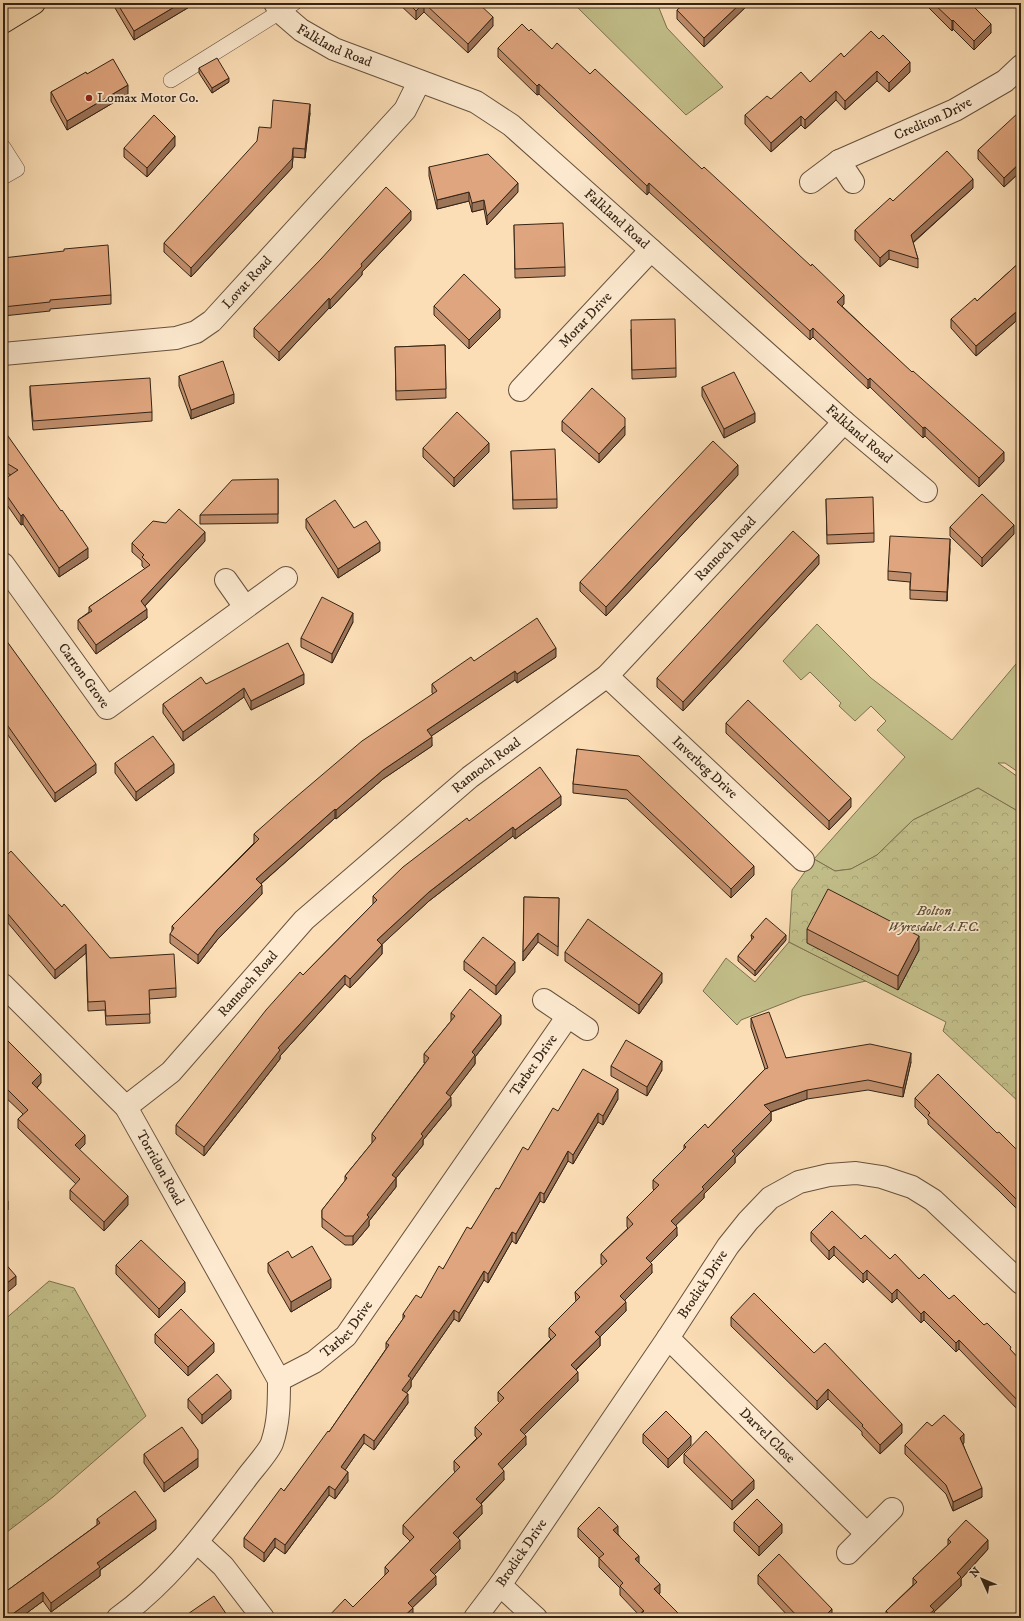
<svg xmlns="http://www.w3.org/2000/svg" width="1024" height="1621" font-family="'IM FELL DW Pica',serif">
<defs>
<pattern id="forest-crowns" width="20" height="18" patternUnits="userSpaceOnUse"><rect width="20" height="18" fill="#c3c08b"/><path d="M2 6a3 3 0 1 1 6 0M12 15a3 3 0 1 1 6 0" fill="none" stroke="#a8a577"/></pattern>
</defs>
<rect width="100%" height="100%" fill="#fcdeb6"/>
<filter id="stains"><feTurbulence type="fractalNoise" baseFrequency=".005" numOctaves="4"/><feColorMatrix values="0 0 0 0 .2 0 0 0 0 .09 0 0 0 0 .02 0 0 0 .5 -.17"/></filter>
<radialGradient id="worn" r=".72"><stop offset=".6" stop-color="#630" stop-opacity="0"/><stop offset="1" stop-color="#630" stop-opacity=".3"/></radialGradient>
<path fill="#c3c08b" stroke="#7c7250" d="M573,3H657L667,28L723,87L686,115Z
M817,624L871,678L952,740L1021,658V774L1005,763H998L1021,779V813L978,788L913,820L877,855L851,869L835,871L814,859L905,757L877,730L886,721L871,706L855,721L839,706L841,703L810,672L801,680L783,661Z
M789,942L866,981L802,996L741,1020L737,1025L703,991L726,958L755,982Z"/>
<path fill="url(#forest-crowns)" stroke="#7c7250" d="M978,788L1021,813V1104L943,1031L946,1022L789,942L792,890L814,859L835,871L851,869L877,855L913,820Z
M49,1281L74,1288L146,1416L53,1497L3,1535V1321Z"/>
<g fill="none" stroke-linecap="round" stroke-linejoin="round">
<defs>
<path id="service" d="M171,80L294,3
M3,147L17,169L3,177"/>
<g id="minor">
<path id="s1" d="M275,3L280,12L301,30L334,49L476,102L511,125L844,422L926,491"/>
<path d="M839,161L853,182"/>
<path id="s2" d="M811,182L839,161L955,110L1005,81L1021,66"/>
<path id="s3" d="M3,354L176,338L196,332L212,321L405,110L419,82"/>
<path id="s4" d="M520,390L651,250"/>
<path id="s5" d="M3,564L107,708L286,578"/>
<path d="M226,580L245,607"/>
<path id="s6" d="M607,676L803,860"/>
<path id="s7" d="M3,985L126,1107L279,1380C279,1402 279,1422 272,1443C269,1452 251,1471 245,1480C207,1529 170,1581 118,1618"/>
<path d="M544,1000L587,1029"/>
<path id="s8" d="M126,1107L171,1072L304,920L470,777L607,676L844,422"/>
<path id="s9" d="M668,1338L867,1534"/>
<path id="s10" d="M279,1380L314,1362L346,1336L568,1016"/>
<path d="M197,1542L223,1566L263,1618"/>
<path d="M848,1553L892,1509"/>
<path d="M500,1585L536,1618"/>
<path id="s11" d="M475,1618L500,1585L668,1338L728,1246L748,1221L770,1198L799,1182L829,1175L856,1173L882,1177L912,1187L933,1200L1021,1283"/>
</g>
<path id="trunk" d="M3,22L34,3"/>
</defs>
<use href="#service" stroke="#66523e" stroke-width="16"/>
<use href="#minor" stroke="#66523e" stroke-width="24"/>
<use href="#trunk" stroke="#342416" stroke-width="24"/>
<use href="#service" stroke="#fdead0" stroke-width="15"/>
<use href="#minor" stroke="#fdead0" stroke-width="22"/>
<use href="#trunk" stroke="#fcdeb6" stroke-width="22"/>
</g>
<path fill="#c08e6c" stroke="#342416" d="M115,3H196L134,40L115,8Z
M398,3H478L493,26L468,53L424,12L416,20Z
M750,3L704,47L677,19V10Z
M924,3H973V5L991,33L974,50L953,29L952,31Z
M529,31L552,49L590,74L844,304L842,306L1004,461L979,487L925,436L923,438L870,387L868,389L813,337L810,340L649,192L647,195L539,94L537,95L498,57V48Z
M844,57L910,72L889,92L877,81L845,110L836,100L805,129L801,125L771,152L745,124V115L810,82Z
M199,68L229,82L212,93L199,73Z
M87,74L128,94L67,130L51,101V92Z
M310,113L305,158L293,157L292,168L191,277L164,252V243L271,128Z
M1021,116V171L1004,187L978,159V150Z
M175,146L147,177L124,157V148Z
M429,167L518,192L487,225L484,209L472,212L469,201L437,209L429,176Z
M973,188L913,243L918,259V268L889,259L880,267L855,240V230L893,201Z
M411,220L362,272V275L330,309L329,308L279,361L254,337V328Z
M514,225L565,267V276L515,278Z
M3,258L111,295V304L50,309V311L3,316Z
M1021,261L1019,324L1016,321L976,356L951,328V319L977,301Z
M434,306L500,318L469,349L434,315Z
M631,329L676,368V377L632,379Z
M445,345L446,398L396,400L395,347Z
M179,376L234,403L191,419L179,386Z
M30,386L152,412V421L33,430L30,395Z
M702,387L755,422L724,438L702,396Z
M562,421L625,435L599,463L562,431Z
M3,429L88,558L59,577L23,524L21,525L3,499V480L11,475L3,471Z
M423,448L489,452L454,487L423,457Z
M511,451L557,499V508L513,509Z
M738,475L606,616L580,591V582Z
M278,479V523L200,524V515Z
M826,499L874,533V542L827,544Z
M306,519L354,528L380,551L338,578L306,528Z
M950,527L1014,534L982,567L950,536Z
M205,541L145,606L147,618L96,654L78,629V620L89,612V607L145,569L142,566V561L132,552V543Z
M950,548L947,601L910,599V582L888,580V571Z
M819,564L683,711L657,687V678Z
M353,622L332,663L301,647V638Z
M3,636L96,773L55,802L3,728Z
M556,657L517,683L515,680L431,736L432,746L383,779L336,819L335,818L261,884L262,894L217,940L198,964L170,943V934L172,932V926L254,843V834L433,694L432,693V684L474,661Z
M206,684H304L251,710L244,697L183,741L163,713V704Z
M726,723L851,807L829,830L726,733Z
M577,749L754,875L731,898L627,799L573,793V784Z
M115,763L174,773L136,801L115,773Z
M561,805L515,839L513,836L429,901L382,944V954L350,988L345,984L280,1056V1059L204,1156L176,1134V1125L303,975L373,904V896L469,821Z
M3,848L110,958L176,988V997L149,999L150,1023L106,1025L105,1010L88,1011L86,953L55,979L8,923L4,927L3,925Z
M524,897L559,898L558,956L538,942L523,961Z
M807,929L919,950L898,990L807,943Z
M751,935L786,940L755,976L738,961V956L752,940Z
M565,952L662,982L639,1014L565,961Z
M464,961L515,972L496,995L464,970Z
M451,1013L501,1024L475,1057V1064L450,1096L451,1106L423,1140V1145L396,1178V1187L369,1221V1226L353,1245H345L322,1227V1210L345,1181V1176L372,1143V1134L425,1063H424V1054L451,1021Z
M751,1018L786,1058L911,1062L903,1097L868,1090L807,1099L771,1112V1121L735,1158V1163L704,1194V1198L676,1225L677,1236L650,1262L652,1273L625,1300L626,1311L600,1337V1346L576,1370L578,1381L524,1434L526,1445L502,1469L504,1480L481,1504L482,1514L458,1538L460,1549L434,1575L436,1585L412,1608L413,1617L353,1607L385,1576V1567L410,1541L403,1534V1525L455,1472L454,1470V1461L477,1438L475,1436V1427L500,1403L498,1401V1392L551,1339L549,1337V1328L576,1302L575,1292L603,1265L601,1264V1254L628,1228L627,1227V1217L654,1190L653,1189V1180L684,1149V1145L708,1128L765,1069L751,1027Z
M3,1036L41,1083L37,1088L85,1144L79,1150L128,1205L104,1231L70,1199V1190L76,1184L18,1128V1119L23,1114L3,1095Z
M611,1066L662,1070L647,1096L611,1076Z
M915,1098L997,1133L1021,1154V1213L999,1191L928,1124V1120L915,1107Z
M618,1099L603,1125L598,1122L573,1164L568,1161L544,1203L540,1201L516,1244L512,1241L488,1283L484,1280L459,1322L454,1319L411,1381V1387L406,1393L408,1403L374,1450L364,1443L345,1470L348,1481L335,1499L329,1495L285,1554L275,1547L264,1562L244,1547V1538L284,1491L329,1432L386,1349V1343L403,1319V1314L421,1298L443,1269L499,1189L558,1111Z
M811,1232L861,1239L949,1299L984,1325L1021,1361V1413L959,1349L956,1352L924,1320L921,1323L897,1298L892,1303L867,1279L863,1283L834,1255L829,1260L811,1241Z
M292,1258L331,1288L291,1312L268,1272V1263Z
M116,1265L185,1292L159,1318L116,1274Z
M731,1317L814,1353L902,1433L880,1454L862,1435V1432L828,1399L817,1410L731,1326Z
M155,1334L214,1352L188,1376L155,1343Z
M188,1399H231L202,1424L188,1408Z
M932,1426L964,1443L963,1444L982,1497L953,1511L946,1494L905,1454V1445Z
M643,1434L691,1445L668,1468L643,1443Z
M144,1454L198,1467L164,1492L144,1463Z
M684,1454L754,1489L732,1510L684,1463Z
M97,1519L156,1529L100,1570V1576L51,1612L43,1601L20,1618H3L8,1590L97,1525Z
M734,1522L782,1533L759,1556L734,1531Z
M578,1528L618,1534L639,1563L660,1593L639,1615L620,1595V1588L599,1567V1558L578,1537Z
M948,1539L988,1549L961,1579V1586L934,1612V1618H886V1611L913,1585V1578L948,1545Z
M758,1575L832,1618H790L758,1584Z"/>
<path fill="#9c7458" stroke="#342416" d="M181,3H196L134,40V31Z
M424,3V12L416,20V11Z
M741,3H750L704,47V38Z
M493,17V26L468,53V44Z
M953,20V29L952,31V21Z
M991,24V33L974,50V41Z
M910,62V72L889,92V83Z
M877,71V81L845,110V101Z
M229,78V82L212,93V88Z
M539,84V94L537,95V86Z
M128,85V94L67,130V121Z
M836,91V100L805,129V120Z
M310,104V113L305,158V149Z
M801,116V125L771,152V143Z
M175,136V146L147,177V168Z
M293,148V157L292,168L191,277V268Z
M1021,162V171L1004,187V178Z
M973,179V188L911,244V235Z
M518,183V192L487,225V216Z
M649,183V192L647,195V186Z
M469,192V201L437,209V200Z
M484,200V209L472,212V203Z
M411,211V220L362,272V275L330,309V300L361,264Z
M889,250V259L880,267V258Z
M844,295V304L837,311V302Z
M329,298V308L279,361V352Z
M500,309V318L469,349V340Z
M1016,312V321L976,356V346Z
M1021,313V322L1019,324V315Z
M813,328V337L810,340V331Z
M870,378V387L868,389V380Z
M234,394V403L191,419V410Z
M755,413V422L724,438V429Z
M625,426V435L599,463V454Z
M925,427V436L923,438V428Z
M489,443V452L454,487V478Z
M1004,452V461L979,487V478Z
M738,465V475L606,616V607Z
M23,514V524L21,525V516Z
M1014,525V534L982,567V558Z
M205,532V541L141,610V601Z
M950,539V548L947,601V592Z
M380,542V551L338,578V569Z
M88,548V558L59,577V568Z
M819,555V564L683,711V702Z
M147,609V618L96,654V645Z
M353,613V622L332,663V654Z
M556,648V657L517,683V674Z
M515,671V680L427,739V730Z
M304,674V684L251,710V701Z
M244,688V697L183,741V732Z
M432,737V746L383,779L336,819V810L383,770Z
M96,764V773L55,802V793Z
M174,764V773L136,801V792Z
M561,796V805L515,839V830Z
M851,798V807L829,830V821Z
M335,809V818L256,888V879Z
M513,827V836L429,901L377,949V940L429,892Z
M754,866V875L731,898V889Z
M262,885V894L217,940L198,964V955L217,930Z
M8,914V923L4,927V918Z
M538,933V942L523,961V952Z
M786,935V940L755,976V971Z
M919,936V950L898,990V976Z
M86,944V953L55,979V970Z
M382,945V954L350,988V979Z
M515,962V972L496,995V986Z
M662,973V982L639,1014V1005Z
M345,975V984L280,1056V1059L204,1156V1147L278,1048Z
M501,1015V1024L475,1057V1064L446,1102V1093L472,1052Z
M911,1053V1062L903,1097V1088Z
M662,1061V1070L647,1096V1087Z
M41,1074V1083L32,1092V1083Z
M618,1089V1099L603,1125V1116Z
M807,1090V1099L764,1114V1105Z
M451,1097V1106L423,1140V1145L396,1178V1187L369,1221V1226L353,1245V1236L392,1175L421,1134Z
M771,1112V1121L735,1158V1163L704,1194V1198L671,1230V1221L702,1187L732,1151Z
M598,1113V1122L573,1164V1155Z
M85,1135V1144L75,1154V1145Z
M568,1151V1161L544,1203V1194Z
M540,1192V1201L516,1244V1234Z
M128,1196V1205L104,1231V1222Z
M8,1201V1210L3,1214V1205Z
M677,1227V1236L646,1267V1258Z
M512,1232V1241L488,1283V1274Z
M834,1246V1255L829,1260V1251Z
M652,1264V1273L620,1305V1296Z
M867,1270V1279L863,1283V1274Z
M484,1271V1280L459,1322V1313Z
M16,1276V1285L3,1296V1286Z
M331,1279V1288L291,1312V1302Z
M185,1282V1292L159,1318V1309Z
M897,1289V1298L892,1303V1294Z
M626,1302V1311L595,1342V1332Z
M454,1310V1319L411,1381V1387L402,1399V1390L408,1376Z
M924,1311V1320L921,1323V1314Z
M600,1337V1346L571,1374V1365Z
M959,1340V1349L956,1352V1343Z
M214,1343V1352L188,1376V1367Z
M578,1372V1381L520,1439V1430Z
M828,1389V1399L817,1410V1401Z
M231,1390V1399L202,1424V1415Z
M408,1394V1403L374,1450V1441Z
M902,1424V1433L880,1454V1445Z
M364,1434V1443L341,1476V1467Z
M964,1434V1443L960,1447V1438Z
M526,1436V1445L498,1473V1464Z
M691,1436V1445L668,1468V1459Z
M198,1458V1467L164,1492V1483Z
M504,1471V1480L476,1508V1499Z
M348,1472V1481L335,1499V1490Z
M754,1480V1489L732,1510V1501Z
M329,1486V1495L285,1554V1545Z
M982,1488V1497L953,1511V1502Z
M482,1505V1514L453,1542V1533Z
M156,1520V1529L100,1570V1576L51,1612V1603L97,1563Z
M782,1524V1533L759,1556V1547Z
M618,1526V1535L613,1530Z
M275,1538V1547L264,1562V1553Z
M460,1540V1549L430,1579V1570Z
M988,1540V1549L961,1579V1586L934,1612V1618H925L930,1606L957,1573Z
M639,1556V1565L635,1559Z
M436,1576V1585L408,1612V1603Z
M660,1584V1593L654,1598V1589Z
M43,1592V1601L20,1618H7Z
M413,1608V1617L412,1618H402Z
M832,1609V1618H823Z"/>
<path fill="#dfa57e" stroke="#342416" d="M117,3H181L134,31Z
M408,3H424L416,11Z
M424,3H478L493,17L468,44Z
M685,3H741L704,38L677,10Z
M933,3H970L991,24L974,41L953,20L952,21Z
M522,24L529,31L531,29L552,49L557,43L590,74L595,69L702,169L704,167L811,266L812,264L844,295L837,302L912,372L913,371L1004,452L979,478L925,427L923,428L870,378L868,380L813,328L810,331L649,183L647,186L539,84L537,86L498,48Z
M871,31L879,39L883,35L910,62L889,83L877,71L845,101L836,91L805,120L801,116L771,143L745,115L767,96L771,99L801,72L810,82L841,53L844,57Z
M217,58L229,78L212,88L199,68Z
M113,59L128,85L67,121L51,92L86,72L87,74Z
M273,100L310,104L305,149L293,148L292,159L191,268L164,243L257,141L259,127L271,128Z
M1018,113L1021,116V162L1004,178L978,150Z
M154,115L175,136L147,168L124,148Z
M947,151L973,179L911,235L918,259L889,250L880,258L855,230L890,198L893,201Z
M488,154L518,183L487,216L484,200L472,203L469,192L437,200L429,167Z
M386,187L411,211L361,264L362,266L330,300L329,298L279,352L254,328L321,259Z
M563,223L565,267L515,269L514,225Z
M108,245L111,295L50,300V302L3,307V258L64,251V249Z
M1021,261V313L1019,315L1016,312L976,346L951,319L975,298L977,301Z
M464,274L500,309L469,340L434,306Z
M675,319L676,368L632,370L631,320Z
M445,345L446,389L396,391L395,347Z
M223,361L234,394L191,410L179,376Z
M734,372L755,413L724,429L702,387Z
M150,378L152,412L33,421L30,386Z
M592,388L625,418V426L599,454L562,421Z
M457,412L489,443L454,478L423,448Z
M3,429L61,511L62,510L88,548L59,568L23,514L21,516L3,490V480L18,470L3,461Z
M713,441L738,465L606,607L580,582Z
M555,449L557,499L513,500L511,451Z
M278,479V514L200,515L232,480Z
M982,494L1014,525L982,558L950,527Z
M873,497L874,533L827,535L826,499Z
M335,500L354,528L366,521L380,542L338,569L306,519Z
M179,509L205,532L141,601L147,609L96,645L78,620L92,611L89,607L150,565L142,557L144,555L132,543L153,521L166,523Z
M793,531L819,555L683,702L657,678Z
M890,536L950,539L947,592L910,590L911,573L888,571Z
M322,597L353,613L332,654L301,638Z
M537,618L556,648L517,674L515,671L427,730L432,737L383,770L336,810L335,809L256,879L262,885L217,930L198,955L170,934L174,928L172,926L259,839L254,834L289,803L362,741L437,691L432,684L471,657L474,661Z
M3,636L96,764L55,793L3,719Z
M288,643L304,674L251,701L244,688L183,732L163,704L201,677L206,684Z
M748,700L851,798L829,821L726,723Z
M153,736L174,764L136,792L115,763Z
M577,749L639,756L754,866L731,889L627,790L573,784Z
M540,767L561,796L515,830L513,827L429,892L377,940L382,945L350,979L345,975L278,1048L280,1050L204,1147L176,1125L266,1010L300,972L303,975L377,900L373,896L403,867L467,818L469,821Z
M3,848L8,854L11,851L62,907L64,904L110,958L174,954L176,988L149,990L150,1014L106,1016L105,1001L88,1002L86,944L55,970L8,914L4,918L3,917Z
M828,889L919,936L898,976L807,929Z
M524,897L559,898L558,947L538,933L523,952Z
M766,918L786,935L755,971L738,956L754,937L751,935Z
M588,919L662,973L639,1005L565,952Z
M483,937L515,962L496,986L464,961Z
M470,989L501,1015L472,1052L475,1055L446,1093L451,1097L421,1134L423,1136L392,1175L396,1178L367,1215L369,1217L353,1236H345L322,1218V1210L347,1178L345,1176L376,1138L372,1134L429,1058L424,1054L455,1016L451,1013Z
M769,1012L786,1058L870,1044L911,1053L903,1088L868,1080L807,1090L764,1105L771,1112L732,1151L735,1154L702,1187L704,1189L671,1221L677,1227L646,1258L652,1264L620,1296L626,1302L595,1332L600,1337L571,1365L578,1372L520,1430L526,1436L498,1464L504,1471L476,1499L482,1505L453,1533L460,1540L430,1570L436,1576L408,1603L413,1608L402,1618H327L345,1599L353,1607L389,1571L385,1567L414,1537L403,1525L460,1467L454,1461L482,1434L475,1427L504,1398L498,1392L556,1335L549,1328L580,1297L575,1292L607,1261L601,1254L633,1224L627,1217L659,1185L653,1180L686,1147L684,1145L705,1124L708,1128L765,1069L768,1068L751,1018Z
M3,1036L41,1074L32,1083L85,1135L75,1145L128,1196L104,1222L70,1190L80,1179L18,1119L28,1110L3,1085Z
M626,1040L662,1061L647,1087L611,1066Z
M583,1069L618,1089L603,1116L598,1113L573,1155L568,1151L544,1194L540,1192L516,1234L512,1232L488,1274L484,1271L459,1313L454,1310L408,1376L411,1378L402,1390L408,1394L374,1441L364,1434L341,1467L348,1472L335,1490L329,1486L285,1545L275,1538L264,1553L244,1538L281,1488L284,1491L328,1431L329,1432L389,1345L386,1343L405,1316L403,1314L416,1295L421,1298L439,1266L443,1269L467,1227L471,1229L496,1188L499,1189L523,1147L528,1150L553,1108L558,1111Z
M938,1074L997,1133L999,1132L1021,1154V1204L999,1182L928,1115L930,1113L915,1098Z
M3,1195L8,1201L3,1205Z
M832,1211L861,1239L865,1235L890,1259L895,1254L919,1279L924,1274L949,1299L954,1295L984,1325L987,1323L1011,1347L1010,1349L1021,1361V1404L959,1340L956,1343L924,1311L921,1314L897,1289L892,1294L867,1270L863,1274L834,1246L829,1251L811,1232Z
M141,1240L185,1282L159,1309L116,1265Z
M312,1246L331,1279L291,1302L268,1263L288,1251L292,1258Z
M3,1261L16,1276L3,1286Z
M754,1293L814,1353L825,1343L902,1424L880,1445L862,1426L863,1425L828,1389L817,1401L731,1317Z
M181,1309L214,1343L188,1367L155,1334Z
M217,1374L231,1390L202,1415L188,1399Z
M666,1411L691,1436L668,1459L643,1434Z
M944,1415L964,1434L960,1438L982,1488L953,1502L946,1485L905,1445L927,1422L932,1426Z
M182,1427L198,1450V1458L164,1483L144,1454Z
M706,1431L754,1480L732,1501L684,1454Z
M135,1491L156,1520L97,1563L100,1567L51,1603L43,1592L7,1618H3V1584L8,1590L100,1523L97,1519Z
M757,1499L782,1524L759,1547L734,1522Z
M599,1507L618,1526L613,1530L639,1556L635,1559L660,1584L654,1589L683,1618H637L644,1611L620,1586L623,1583L599,1558L604,1554L578,1528Z
M966,1520L988,1540L957,1573L961,1577L930,1606L934,1610L925,1618H893L886,1611L917,1582L913,1578L951,1542L948,1539Z
M779,1554L832,1609L823,1618H799L758,1575Z
M214,1596L229,1618H182Z"/>
<circle fill="#8f2418" stroke="#fdead0" stroke-width="1.5" cx="89" cy="98" r="4"/>
<g text-anchor="middle" dominant-baseline="central" stroke-width="3.5" stroke-linejoin="round" paint-order="stroke">
<g font-size="14" fill="#342416" stroke="#fdead0">
<text stroke="none"><textPath href="#s1" startOffset="75">Falkland Road</textPath></text>
<text stroke="none"><textPath href="#s2" startOffset="138">Crediton Drive</textPath></text>
<text stroke="none"><textPath href="#s1" startOffset="411">Falkland Road</textPath></text>
<text stroke="none"><textPath href="#s3" startOffset="266">Lovat Road</textPath></text>
<text stroke="none"><textPath href="#s4" startOffset="96">Morar Drive</textPath></text>
<text stroke="none"><textPath href="#s1" startOffset="735">Falkland Road</textPath></text>
<text stroke="none"><textPath href="#s8" startOffset="822">Rannoch Road</textPath></text>
<text stroke="none"><textPath href="#s5" startOffset="138">Carron Grove</textPath></text>
<text stroke="none"><textPath href="#s8" startOffset="498">Rannoch Road</textPath></text>
<text stroke="none"><textPath href="#s6" startOffset="134">Inverbeg Drive</textPath></text>
<text stroke="none"><textPath href="#s8" startOffset="174">Rannoch Road</textPath></text>
<text stroke="none"><textPath href="#s10" startOffset="410">Tarbet Drive</textPath></text>
<text stroke="none"><textPath href="#s7" startOffset="243">Torridon Road</textPath></text>
<text stroke="none"><textPath href="#s11" startOffset="404">Brodick Drive</textPath></text>
<text stroke="none"><textPath href="#s10" startOffset="86">Tarbet Drive</textPath></text>
<text stroke="none"><textPath href="#s9" startOffset="139">Darvel Close</textPath></text>
<text stroke="none"><textPath href="#s11" startOffset="80">Brodick Drive</textPath></text>
</g>
<g font-size="14" fill="#342416" stroke="#fdead0" text-anchor="start">
<text x="97" y="98">Lomax Motor Co.</text>
</g>
<g font-size="14" font-style="italic" fill="#584b33" stroke="#fdead0">
<text x="934" y="911">Bolton<tspan x="934" dy="16">Wyresdale A.F.C.</tspan></text>
</g>
</g>
<rect width="1024" height="1621" fill="none" stroke="#fcdeb6" stroke-width="16"/>
<rect x="4" y="4" width="1016" height="1613" fill="none" stroke="#342416" stroke-width="2"/>
<rect x="8" y="8" width="1008" height="1605" fill="none" stroke="#342416"/>
<g transform="translate(982 1579) rotate(314)" stroke="#fdead0" stroke-width="3" paint-order="stroke">
<path d="M0-3L7 15L0 10L-7 15Z" fill="#342416"/>
<text y="-6" font-size="11" font-weight="bold" text-anchor="middle" fill="#342416">N</text>
</g>
<rect width="100%" height="100%" filter="url(#stains)"/>
<rect width="100%" height="100%" fill="url(#worn)"/>
</svg>
